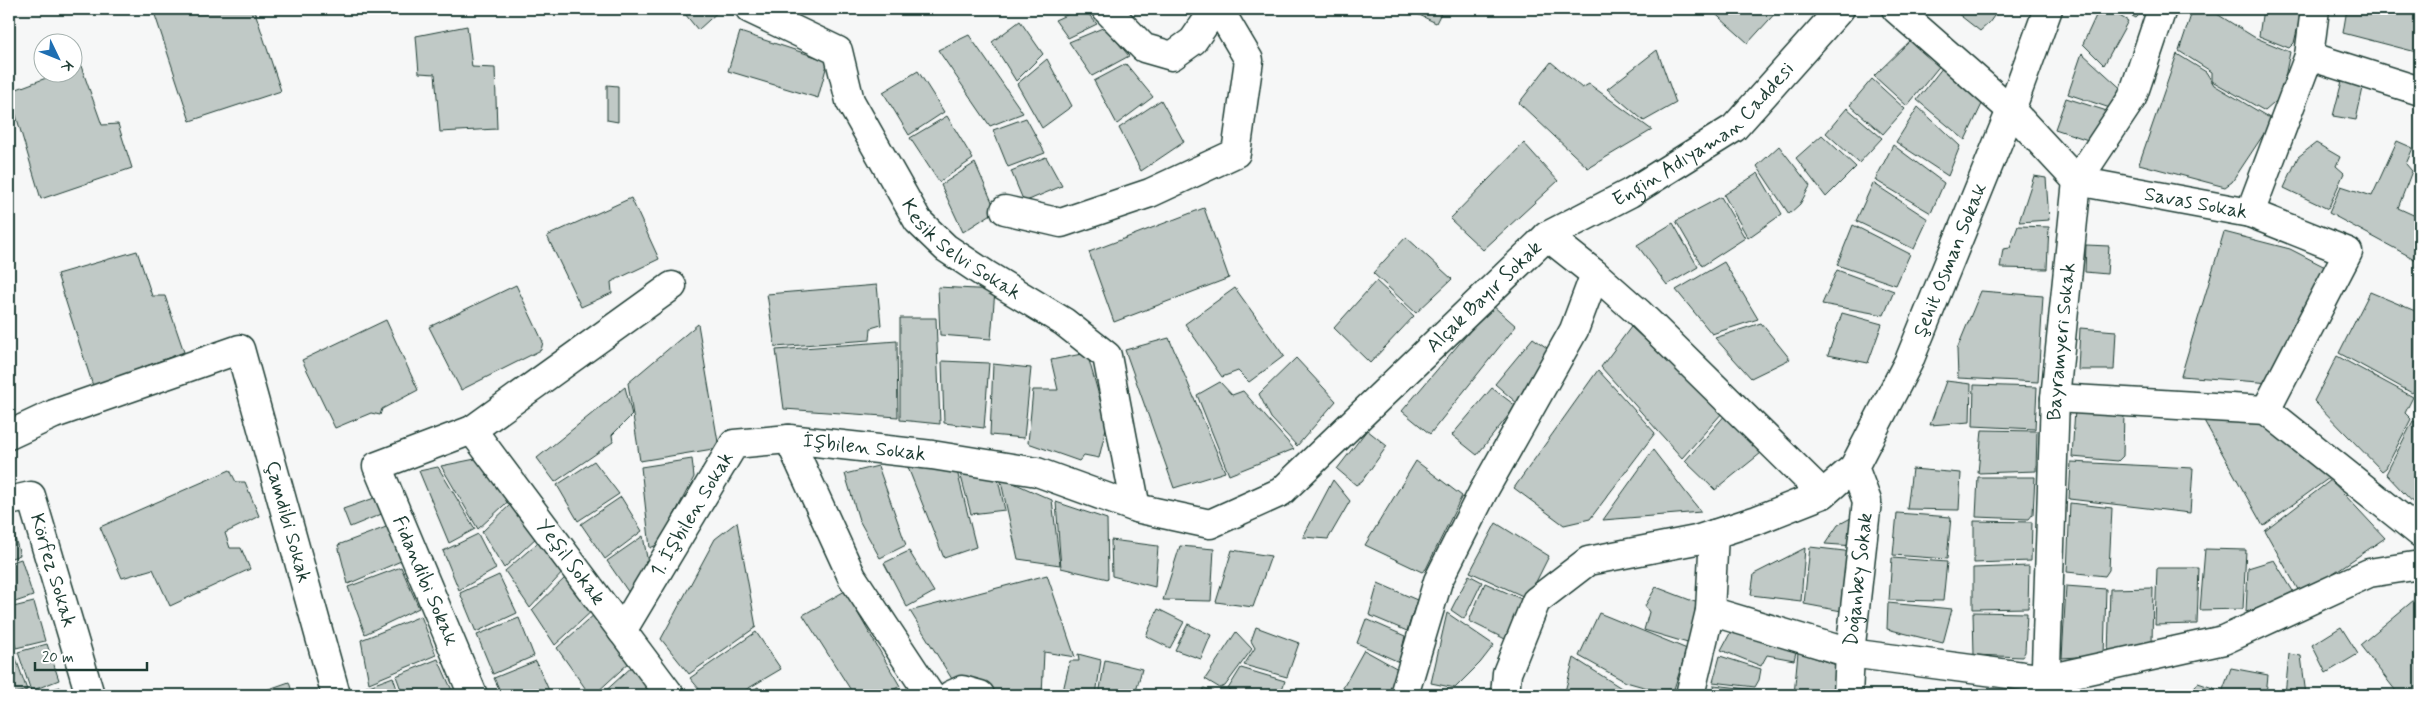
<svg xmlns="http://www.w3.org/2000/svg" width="2429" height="704" font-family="Mynerve,sans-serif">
<rect width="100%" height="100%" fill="#f6f7f7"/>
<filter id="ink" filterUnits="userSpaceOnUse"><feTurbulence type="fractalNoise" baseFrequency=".02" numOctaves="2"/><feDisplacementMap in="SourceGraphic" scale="10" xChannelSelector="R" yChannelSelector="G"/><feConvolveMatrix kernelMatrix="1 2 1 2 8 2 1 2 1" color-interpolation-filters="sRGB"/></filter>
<g filter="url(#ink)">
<path fill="#c0c9c6" stroke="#1f3d34" d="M153,9H254L281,91L190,121Z
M681,9H721L698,30Z
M1080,9H1084L1097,24L1068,38L1055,20Z
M1407,9H1443L1436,23Z
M1710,9H1779L1748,43Z
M1960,9H1999L1989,23L1980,31L1957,13Z
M2099,9H2108L2128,21L2104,65L2083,44Z
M2119,9H2145L2136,18Z
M2193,9H2209L2254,37L2290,52L2281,97L2265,111L2212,81V72L2179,51Z
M2263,9H2302L2294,43L2289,48L2259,36Z
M2347,9H2420V53L2343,33Z
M1020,21L1043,54L1016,81L992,42Z
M467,26L472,67L495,68L497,129L440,132L435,74L419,73L416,36Z
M1105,27L1129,56L1092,76L1069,42Z
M740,32L828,61L818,98L728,71Z
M969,35L1023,113L990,126L938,50Z
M1913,38L1941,64L1907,106L1874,76Z
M1657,50L1676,103L1644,121L1607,89Z
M2082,53L2127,94L2113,109L2068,94Z
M2177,54L2206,72L2214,85L2273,120L2232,182L2225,187L2139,164Z
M1047,59L1072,106L1042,128L1017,84Z
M1551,62L1582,88L1589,84L1652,130L1588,168L1519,103Z
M1126,64L1153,97L1117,124L1094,81Z
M81,66L102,125L118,124L132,168L41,199L9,92L62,72H72V69Z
M1943,67L1983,102L1965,140L1917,100Z
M918,71L944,112L909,135L883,92Z
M1872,79L1905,109L1883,134L1850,105Z
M2342,81L2363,88L2356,120L2333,116Z
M607,85L618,86V122L607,120Z
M2066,98L2110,112L2094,142L2055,129Z
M1161,100L1184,142L1141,171L1119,128Z
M1918,107L1960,146L1948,176L1896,142Z
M1847,108L1882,138L1859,163L1826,133Z
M947,116L973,159L939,182L910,138Z
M1026,118L1045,153L1008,167L993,130Z
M1822,135L1856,167L1826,197L1796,158Z
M2397,141L2413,148L2406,164L2412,171L2398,208L2420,218V262L2329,213L2341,186L2372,196Z
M1524,143L1558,181L1483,250L1450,219Z
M2316,143L2340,157L2336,166L2344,173L2328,209L2284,188L2298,157Z
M1893,145L1944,183L1931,213L1875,180Z
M1779,146L1810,186L1800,204L1789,214L1757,166Z
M1046,157L1062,186L1024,202L1011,171Z
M975,163L996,211L963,232L941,185Z
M1758,173L1782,214L1748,238L1724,195Z
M2034,176L2046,178L2049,220L2019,222Z
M1873,183L1928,219L1914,249L1856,221Z
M1721,197L1745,238L1702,266L1676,221Z
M631,198L659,259L611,282L612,293L581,307L547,236Z
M1204,208L1229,278L1114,322L1089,252Z
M1673,223L1698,267L1667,285L1637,245Z
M1853,225L1910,254L1896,285L1837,265Z
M2018,226L2049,227L2047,269L2000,268L2003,249L2010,248Z
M2224,232L2290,249L2333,271L2271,383L2181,376Z
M1406,237L1452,279L1416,313L1373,273Z
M2086,245L2109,246L2107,274L2085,272Z
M137,251L152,296H165L184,352L93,386L57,274Z
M1724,262L1758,319L1712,334L1676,290Z
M1837,270L1894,291L1884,315L1822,304Z
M1376,281L1414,316L1370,363L1334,328Z
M516,285L543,342L541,350L461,390L429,327Z
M877,285L881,325L871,328L870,340L775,347L767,294Z
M938,287L995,290L991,339L940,335Z
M1235,288L1284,356L1249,382L1238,371L1222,377L1185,324Z
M1981,291L2043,296L2038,382L1958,378L1957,349Z
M2370,292L2420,313V384L2412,393L2339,353Z
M1492,305L1516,326L1430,434L1402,411Z
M1842,313L1882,324L1868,363L1828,355Z
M900,318H936L940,424L900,420Z
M386,320L418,390L382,409L380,415L371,413L335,428L302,360Z
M1761,323L1790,359L1751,378L1715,338Z
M698,324L719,448L640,461L628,383Z
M1631,327L1723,412L1682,458L1601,367Z
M2080,328L2116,331L2114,370H2078Z
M1169,338L1225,472L1174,488L1125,350Z
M1533,338L1557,355L1518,404L1495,384Z
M897,341L898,417L784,409L776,350Z
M1087,353L1107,424L1099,458L1084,455L1079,461L1028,443L1033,390H1058L1051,360Z
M2337,356L2413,397L2405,413L2411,419L2386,468L2382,471L2314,401Z
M1296,358L1336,401L1297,446L1271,418L1259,394Z
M942,361L989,363L984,428L944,423Z
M993,364L1031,368L1024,438L990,435Z
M1598,370L1655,433L1590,519L1564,525L1514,488Z
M1946,381L1971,384L1970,422L1930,425Z
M1220,382L1232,395L1243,391L1294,449L1229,475L1197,395Z
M1974,385L2037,387L2035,429L1973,426Z
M625,387L632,415L612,435L613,442L555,482L537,458Z
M1492,388L1516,406L1477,455L1452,435Z
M2075,409L2124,411L2123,456L2118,461L2072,457Z
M1727,413L1766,449L1715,490L1685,461Z
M2202,417L2274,422L2329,478L2263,526Z
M2413,421L2420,424V510L2386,474Z
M1367,430L1387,446L1362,481L1356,485L1337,469Z
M1982,430L2037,431L2036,471L1978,473Z
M1653,450L1701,512L1603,520Z
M485,457L514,496L478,529L441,466Z
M692,459L694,477L659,544L650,548L641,467Z
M905,460L955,463L976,547L944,558Z
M594,461L619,494L578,521L557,485Z
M1416,461L1462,496L1426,569L1422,572L1365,545Z
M2071,462L2193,468L2190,513L2069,499Z
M878,466L906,545L880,558L859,520L845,474Z
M438,467L475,529L449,543L419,471Z
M959,469L997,475L1005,510L971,514Z
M1912,469L1961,473L1959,510L1907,509Z
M230,470L236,482H245L259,516L225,533L230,548H241L250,569L170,606L153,569L122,578L100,527Z
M1000,477L1052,500L1060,565L1018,559Z
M1978,477H2035L2033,514L2029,519L1976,517Z
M1333,480L1350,501L1328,539L1303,537Z
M2331,480L2385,538L2301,595L2265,531Z
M380,496L389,511L350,527L343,509Z
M621,497L642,531L605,559L581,524Z
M515,500L539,535L504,568L482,532Z
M1056,502L1107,519L1108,579L1061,568Z
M2070,503L2112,508L2109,570L2105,576L2067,572Z
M1860,513L1855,546L1825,544L1838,525Z
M1897,513L1951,517L1947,559L1893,555Z
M10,521L20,555L9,559V522Z
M1974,521L2032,522L2031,561L1974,563Z
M737,522L756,627L689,674L661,639L715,539Z
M1496,523L1549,556L1530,594L1525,597L1470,572Z
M389,526L401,561L348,584L338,545Z
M478,534L496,569L459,590L443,551Z
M643,536L650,574L629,593L607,561Z
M542,539L564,571L530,608L505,571Z
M1111,540L1158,546L1155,587L1112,576Z
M1180,546L1214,549L1211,601L1163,600Z
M1810,547L1853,552L1847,612L1804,604Z
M1805,548L1801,601L1751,595L1754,574Z
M2205,549L2246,550L2243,609L2200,610Z
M1232,550L1271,556L1253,607L1216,602Z
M909,551L934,592L907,607L884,563Z
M1892,558L1947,562L1943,601L1889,600Z
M21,559L33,596L9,604V563Z
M2274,560L2296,596L2246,612L2248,568Z
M2029,566L2028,608L1973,609V568Z
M401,567L419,608L365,634L348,587Z
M2157,568H2199L2197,624L2155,625Z
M499,575L517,613L476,632L460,593Z
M1047,575L1075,657L1044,652L1042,695H1007L952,679L910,611Z
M1469,575L1482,582L1464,619L1451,610Z
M567,576L594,609L555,645L532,610Z
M1378,583L1417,600L1407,631L1369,615Z
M1485,583L1526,601L1510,634L1505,639L1469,621Z
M2066,586L2106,589L2104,655L2062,658Z
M1656,587L1703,605L1691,644L1644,630L1649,612L1645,606Z
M2153,588L2152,644L2108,654L2110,589Z
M845,591L900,686L884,695H854L803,615Z
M2420,595V695H2399L2360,645Z
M34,602L45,641L16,648L9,625V608Z
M1888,603L1952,609L1943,643L1887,629Z
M1158,609L1184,622L1170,648L1146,636Z
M1973,612L2027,613L2025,652L2022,657L1974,655Z
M596,613L632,660L594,695H590L557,648Z
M1447,613L1494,645L1480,663L1455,688L1431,683Z
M1599,613L1687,649L1672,695L1626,682L1579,656Z
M421,616L436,655L369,683L361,640Z
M519,618L534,656L493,674L477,635Z
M1366,619L1405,636L1399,662L1357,643Z
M1188,624L1211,635L1201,659L1175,650Z
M1735,624L1795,641L1796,652L1794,660L1767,655L1761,666L1721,650Z
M1256,627L1299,643L1287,677L1244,665L1255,648L1251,641Z
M2341,627L2358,654L2326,673L2312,645Z
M756,632L781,669L737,695H704L690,678Z
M1236,632L1252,649L1225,686L1220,688L1205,679Z
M47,644L59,680L31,691L18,652Z
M1364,650L1398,669L1392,695H1339Z
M1798,652L1842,667L1839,695H1794Z
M14,653L27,690L9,695V654Z
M1078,654L1101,660L1096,695H1062L1070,661H1079Z
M2289,654L2301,656L2306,695H2285Z
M1720,656L1761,669L1759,680L1755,687L1713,682Z
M1574,658L1626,691L1638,695H1564Z
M438,659L454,695H403L396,676Z
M1105,660L1142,669L1135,695H1099Z
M536,661L551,695H502L494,678Z
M635,664L659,695H601Z
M1241,668L1285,681L1280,695H1240L1228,689Z
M2231,668L2268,675L2266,695H2221Z
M393,677L399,695H356V691Z
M289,682L293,695H252Z
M2198,683L2219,690L2217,695L2191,693Z
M1714,685L1766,691V695H1715Z
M60,687L62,695H32Z
M758,687L764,695H745Z
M1204,688L1223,695H1201Z
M1944,691L1983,695H1943Z"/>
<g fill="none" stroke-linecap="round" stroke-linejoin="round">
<defs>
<g id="minor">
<path id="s1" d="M750,9L838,51L850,101L918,221L946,248L985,274L1064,322L1107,356L1136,508"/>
<path d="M1106,9L1144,48L1172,56L1193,41L1215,9"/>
<path id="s2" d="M1896,9L2011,110L2077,181L2250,213L2309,56L2420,91"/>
<path d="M2309,56L2315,9"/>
<path d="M1005,210L1061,223L1150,193L1236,153L1249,60L1219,9"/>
<path d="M2250,213L2348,252L2266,410"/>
<path id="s3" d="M1547,236L1630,193L1734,128L1840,9"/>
<path d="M1595,274L1639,313L1823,494"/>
<path d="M2055,398L2266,410L2420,533"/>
<path id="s4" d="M472,430L670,695"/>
<path id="s5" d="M9,435L54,414L240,349L336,695"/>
<path id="s6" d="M9,501L31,496L90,695"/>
<path d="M1710,611L1850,653L2047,679L2224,640L2369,573L2420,565"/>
<path id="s7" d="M622,631L734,444L789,439"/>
<path d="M473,695L377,466L472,430L672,286"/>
<path id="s8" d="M930,695L852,577L789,439L932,455L1037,472L1136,508L1210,524L1281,492L1547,236L1595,274L1574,330L1483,492L1438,581L1404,695"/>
<path d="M951,695L962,690L980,695"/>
<path id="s9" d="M1505,695L1507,673L1536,601L1588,561L1696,540L1757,520L1823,494L1854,467L1909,361L2011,110L2048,9"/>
<path d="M1690,695L1710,611L1714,534"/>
<path id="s10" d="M1848,695L1850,653L1867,501L1854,467"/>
<path id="s11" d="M2045,695L2055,398L2077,181L2132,98L2162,9"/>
</g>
</defs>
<use href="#minor" stroke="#1f3d34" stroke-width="31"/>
<use href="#minor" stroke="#fff" stroke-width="28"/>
</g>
</g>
<g text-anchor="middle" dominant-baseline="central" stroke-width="5" stroke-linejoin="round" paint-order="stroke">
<g font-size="20" fill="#1f3d34" stroke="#fff">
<text stroke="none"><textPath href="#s3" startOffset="188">Engin Adıyaman Caddesi</textPath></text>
<text stroke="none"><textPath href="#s2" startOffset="371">Savas Sokak</textPath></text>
<text stroke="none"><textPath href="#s1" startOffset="338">Kesik Selvi Sokak</textPath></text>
<text stroke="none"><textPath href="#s9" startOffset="680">Şehit Osman Sokak</textPath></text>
<text stroke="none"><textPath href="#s8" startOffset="1084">Alçak Bayır Sokak</textPath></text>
<text stroke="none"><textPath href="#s11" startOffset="354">Bayramyeri Sokak</textPath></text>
<text stroke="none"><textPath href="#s8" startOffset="369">İşbilen Sokak</textPath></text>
<text stroke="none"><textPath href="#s7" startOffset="136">1. İşbilen Sokak</textPath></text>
<text stroke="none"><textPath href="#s5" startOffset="426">Çamdibi Sokak</textPath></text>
<text stroke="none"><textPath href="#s4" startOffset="165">Yeşil Sokak</textPath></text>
<text stroke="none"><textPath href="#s6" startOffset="100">Körfez Sokak</textPath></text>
<text stroke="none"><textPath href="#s10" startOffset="116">Doğanbey Sokak</textPath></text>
<text transform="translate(425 581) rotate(67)">Fidandibi Sokak</text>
</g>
</g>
<rect width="2429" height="704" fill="none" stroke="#fff" stroke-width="30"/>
<rect x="15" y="15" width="2399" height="674" fill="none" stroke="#1f3d34" stroke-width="2" filter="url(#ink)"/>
<g transform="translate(58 58) rotate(133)"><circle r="24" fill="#ffffff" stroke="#a5b1ae"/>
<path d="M0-4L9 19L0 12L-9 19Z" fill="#1f6fb2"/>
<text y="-8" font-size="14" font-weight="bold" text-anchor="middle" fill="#1f3d34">K</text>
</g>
<path d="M35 662v8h112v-8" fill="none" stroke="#1f3d34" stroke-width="2.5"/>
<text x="42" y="662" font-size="15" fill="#1f3d34" stroke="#ffffff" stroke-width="4" paint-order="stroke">20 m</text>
</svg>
